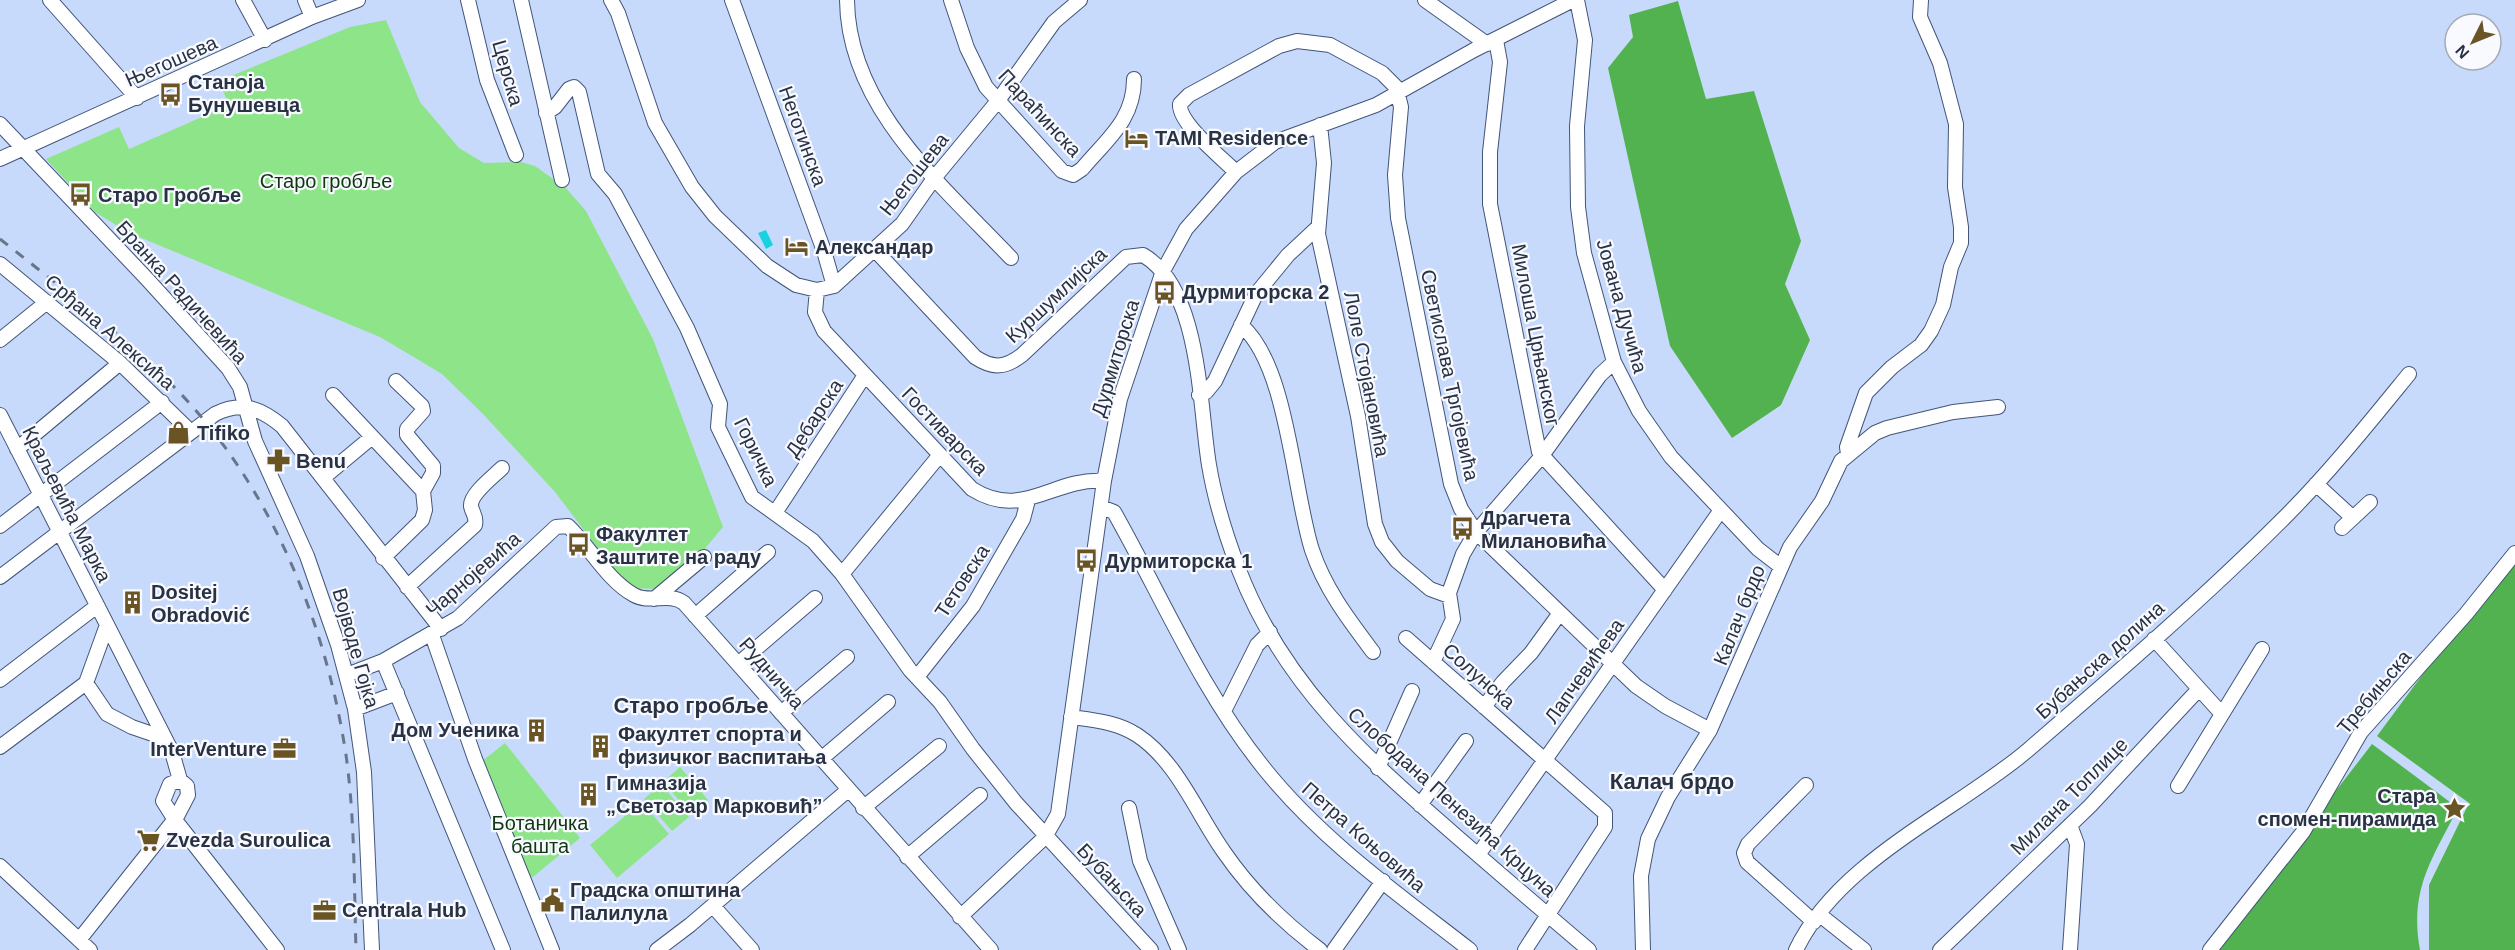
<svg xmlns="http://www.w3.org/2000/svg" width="2515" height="950" font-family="Arial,sans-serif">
<rect width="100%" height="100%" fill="#c7dafc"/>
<path fill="#8ee589" d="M386,20L420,102L459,148L484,163L521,162L535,166L566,188L586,211L653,339L723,527L698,557L655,589L634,588L618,575L555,492L483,414L442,374L380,337L127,232L95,212L46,159L119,127L129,149L229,105L219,81L350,27Z
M505,743L580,838L533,877L526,876L482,761Z
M680,767L708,800L691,814L663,782Z
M661,784L689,817L672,831L644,799Z
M642,802L669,834L617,878L590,845Z"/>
<path fill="#52b24f" d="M1678,1L1706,99L1754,91L1801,241L1785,284L1810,340L1781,405L1732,438L1670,346L1608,68L1633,37L1629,15Z
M2515,561V950H2429V885L2469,803L2377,736L2452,635Z
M2372,744L2458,808C2432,859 2409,890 2420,950H2213Z"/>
<path fill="#1ad2df" d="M766,230L773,245L766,249L758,233Z"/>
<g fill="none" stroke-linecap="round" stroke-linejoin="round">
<defs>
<path id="minor" d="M50,0L137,98
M243,0L265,40
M305,0L312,17
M468,0L487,80L516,155
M521,0L562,180
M611,0L618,13L655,123L692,187L715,216L767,266L796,285L817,290L834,286L902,224L935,177L997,102L1054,22L1080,0
M732,0L824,251L834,286
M847,0C848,108 943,186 1011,258
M951,0L967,48L986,87L1062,171L1073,175L1082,169C1107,139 1134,120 1134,79
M1425,0L1487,44
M1577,0L1585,40L1577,126L1578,207L1584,253L1614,362L1639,411L1671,457L1758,549L1780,566
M1496,40L1500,62L1490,152V204L1539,452L1665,590
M546,113L555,107L569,89L574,87L579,92L598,174L615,194L687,328L720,404L718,427L752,497L813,541L842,574L910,670L940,702L973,749L1016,803L1151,950
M0,124L147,279L228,368L240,387L255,441L307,556L338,645L355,709L364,772L372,950
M1320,125L1324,163L1318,234L1358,416L1375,524L1382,542L1397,561L1430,589L1449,596
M0,159L312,17L358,0
M1236,172C1223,159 1178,123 1180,104L1189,95L1279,46L1297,41L1330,45L1382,73L1396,87L1401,107L1395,175L1398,218L1451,484L1461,509L1476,532L1636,686L1665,706L1710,730
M875,250L975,357C993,369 1005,368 1022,355L1126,257L1143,255C1201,289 1199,405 1209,465C1215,501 1226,536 1239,570C1283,684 1365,757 1455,835C1499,873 1544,912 1589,950
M0,264L120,363L191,432
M817,290L815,312L824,331L972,489C1023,521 1053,477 1104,481
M1241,325C1288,365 1293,491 1312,550C1325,589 1349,620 1373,652
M0,340L47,302
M333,395L423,491
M1199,395L1206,392L1215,381L1256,294L1288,255L1318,227
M0,415L172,752L180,780L187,786L188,795L175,820L163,801L170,784L180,780
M17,449L120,363
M1848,454L1847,447L1866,393L1892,367L1921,345L1931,331L1943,305L1951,267L1961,243V227L1955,187L1956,124L1940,63L1920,17L1921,0
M324,477L372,437
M2316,484L2352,517
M1101,507L1114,512C1162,597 1201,690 1263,767C1320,839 1398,894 1470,950
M775,513L865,375
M0,526L162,402
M2342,528L2370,502
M383,558L422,520L425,510L423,491L433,473V466L407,435V429L423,411L422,406L396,381
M842,574L939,456
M0,577L215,414C242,401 260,408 282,426L441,629
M407,587L475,525C477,516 472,513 471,506C470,494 494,476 502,468
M654,599L704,557
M695,616L768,552
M107,625L86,683L107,714L132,727L164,738
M432,635L475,759L552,950
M1406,638L1605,813V827L1525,950
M2154,639L2222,714
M383,661L503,950
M1433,662L1453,619L1449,593L1463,554L1476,532L1541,457L1600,375L1614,362
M738,664L815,598
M347,675L383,661L458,618L556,527L568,526C590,547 607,580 634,595C650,604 669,592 684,603L991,950
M917,677L973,606L1023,519L1028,500
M0,680L97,606
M1484,707L1503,682L1531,653L1560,613
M355,709L397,693
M1224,711L1257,645L1270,632
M781,713L847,657
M1071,717C1093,720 1117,722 1137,735C1177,761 1197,814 1224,852C1250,890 1283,922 1320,950
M0,747L86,683
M821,759L888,702
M1378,768L1412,691
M1806,785L1748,844L1744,853L1747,862L1814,922
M2178,786L2262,649
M1420,805L1466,741
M863,808L939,746
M1129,808L1140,861L1179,950
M175,820L277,950
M2070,825L2077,844L2070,950
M1478,855L1721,510
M907,857L980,795
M0,866L90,950
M713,906L752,950
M1820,915L1864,950
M960,917L1045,837L1058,814L1104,481L1120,399L1163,271L1186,229L1236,172L1275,142L1376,105L1474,50L1573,0
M79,940L175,819
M657,950L690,925L848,790
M1334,950L1383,881
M1643,950L1641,876L1648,839L1668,797L1710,730L1790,547L1822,501L1841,461L1875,433L1887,428L1953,412L1998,407
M1796,950C1839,860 1955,812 2028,750C2115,675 2203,599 2284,518C2329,473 2369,423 2409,374
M1940,950L2090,806L2198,690
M2210,950L2303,832L2361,732L2466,614L2515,553"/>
</defs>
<use href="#minor" stroke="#42557a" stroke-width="16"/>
<use href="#minor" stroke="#fff" stroke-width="14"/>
<path stroke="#68758c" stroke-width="3" stroke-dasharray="10 10" stroke-linecap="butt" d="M0,239C62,288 125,336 180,393C272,490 326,623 346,755C355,819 354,885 356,950"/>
</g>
<defs>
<symbol id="bus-bare" viewBox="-9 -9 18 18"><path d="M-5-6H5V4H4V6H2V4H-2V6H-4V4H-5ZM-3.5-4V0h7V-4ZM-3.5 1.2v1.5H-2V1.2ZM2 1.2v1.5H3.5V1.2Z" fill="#6b5424" stroke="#f8faff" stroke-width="2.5" paint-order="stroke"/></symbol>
<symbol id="hotel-bare" viewBox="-9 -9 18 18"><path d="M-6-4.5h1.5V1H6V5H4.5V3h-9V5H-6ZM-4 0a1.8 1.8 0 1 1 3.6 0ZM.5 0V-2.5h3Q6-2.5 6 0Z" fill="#6b5424" stroke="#f8faff" stroke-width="2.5" paint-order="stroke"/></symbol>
<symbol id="shop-bare" viewBox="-9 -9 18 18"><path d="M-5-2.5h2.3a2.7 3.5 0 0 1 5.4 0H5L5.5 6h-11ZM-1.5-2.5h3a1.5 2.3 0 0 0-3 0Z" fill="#6b5424" stroke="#f8faff" stroke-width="2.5" paint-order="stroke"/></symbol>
<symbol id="pharmacy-bare" viewBox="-9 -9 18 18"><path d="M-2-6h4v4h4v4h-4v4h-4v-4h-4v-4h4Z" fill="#6b5424" stroke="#f8faff" stroke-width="2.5" paint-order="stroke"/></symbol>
<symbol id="building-bare" viewBox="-9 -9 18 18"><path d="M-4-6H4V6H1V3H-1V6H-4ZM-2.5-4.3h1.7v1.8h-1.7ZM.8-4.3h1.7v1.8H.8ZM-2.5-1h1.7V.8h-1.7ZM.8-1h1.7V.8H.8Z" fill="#6b5424" stroke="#f8faff" stroke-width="2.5" paint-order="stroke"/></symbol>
<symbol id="office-bare" viewBox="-9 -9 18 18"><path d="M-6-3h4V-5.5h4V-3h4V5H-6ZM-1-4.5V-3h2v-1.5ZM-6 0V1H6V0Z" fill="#6b5424" stroke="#f8faff" stroke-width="2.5" paint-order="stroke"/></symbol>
<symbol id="sight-bare" viewBox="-9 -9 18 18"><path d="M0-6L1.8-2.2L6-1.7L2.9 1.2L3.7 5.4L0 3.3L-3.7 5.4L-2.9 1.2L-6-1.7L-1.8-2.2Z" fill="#6b5424" stroke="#f8faff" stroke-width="2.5" paint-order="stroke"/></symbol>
<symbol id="supermarket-bare" viewBox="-9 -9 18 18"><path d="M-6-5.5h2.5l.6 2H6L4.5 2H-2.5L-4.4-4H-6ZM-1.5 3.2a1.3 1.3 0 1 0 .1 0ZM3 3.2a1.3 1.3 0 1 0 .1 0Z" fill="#6b5424" stroke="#f8faff" stroke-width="2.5" paint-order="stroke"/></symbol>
<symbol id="civic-bare" viewBox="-9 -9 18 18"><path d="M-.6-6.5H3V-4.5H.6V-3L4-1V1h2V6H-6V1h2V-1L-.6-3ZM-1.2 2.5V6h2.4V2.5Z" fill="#6b5424" stroke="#f8faff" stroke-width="2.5" paint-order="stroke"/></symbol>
</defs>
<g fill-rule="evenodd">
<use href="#bus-bare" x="154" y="78" width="33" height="33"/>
<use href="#hotel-bare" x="1120" y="122" width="33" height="33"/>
<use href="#bus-bare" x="64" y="178" width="33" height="33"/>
<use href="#hotel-bare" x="780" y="230" width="33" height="33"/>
<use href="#bus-bare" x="1148" y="276" width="33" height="33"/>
<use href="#shop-bare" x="162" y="416" width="33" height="33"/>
<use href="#pharmacy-bare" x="262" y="444" width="33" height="33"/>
<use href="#bus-bare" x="1446" y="512" width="33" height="33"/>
<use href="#bus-bare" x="562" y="528" width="33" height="33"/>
<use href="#bus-bare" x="1070" y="544" width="33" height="33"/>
<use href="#building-bare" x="116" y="586" width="33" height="33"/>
<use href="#building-bare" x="520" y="714" width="33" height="33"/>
<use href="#building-bare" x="584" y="730" width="33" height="33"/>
<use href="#office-bare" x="268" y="732" width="33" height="33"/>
<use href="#building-bare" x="572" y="778" width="33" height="33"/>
<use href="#sight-bare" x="2438" y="792" width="33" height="33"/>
<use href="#supermarket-bare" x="132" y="824" width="33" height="33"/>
<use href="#civic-bare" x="536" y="884" width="33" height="33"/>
<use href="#office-bare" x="308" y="894" width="33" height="33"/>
</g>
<g text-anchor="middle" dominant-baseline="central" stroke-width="4.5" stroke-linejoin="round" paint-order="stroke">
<g font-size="20" fill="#293243" stroke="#f8faff">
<text transform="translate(171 61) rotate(-24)">Његошева</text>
<text transform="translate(508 73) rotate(74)">Церска</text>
<text transform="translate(1040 113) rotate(47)">Параћинска</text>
<text transform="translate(803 136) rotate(70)">Неготинска</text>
<text transform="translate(914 174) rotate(-52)">Његошева</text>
<text transform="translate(182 292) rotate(48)">Бранка Радичевића</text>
<text transform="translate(1056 295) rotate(-43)">Куршумлијска</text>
<text transform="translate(1622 306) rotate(74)">Јована Дучића</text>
<text transform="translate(110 332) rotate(41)">Срђана Алексића</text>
<text transform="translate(1536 335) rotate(79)">Милоша Црњанског</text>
<text transform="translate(1115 358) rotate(-73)">Дурмиторска</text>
<text transform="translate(1367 374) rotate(79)">Лоле Стојановића</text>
<text transform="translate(1450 375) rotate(78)">Светислава Тргојевића</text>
<text transform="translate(814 418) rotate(-57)">Дебарска</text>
<text transform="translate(945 431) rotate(46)">Гостиварска</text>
<text transform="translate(756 452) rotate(64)">Горичка</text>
<text transform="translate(67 504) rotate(63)">Краљевића Марка</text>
<text transform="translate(473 574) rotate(-41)">Чарнојевића</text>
<text transform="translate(962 581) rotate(-57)">Тетовска</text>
<text transform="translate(1739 615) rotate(-68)">Калач брдо</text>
<text transform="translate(356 648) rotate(74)">Војводе Гојка</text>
<text transform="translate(2100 660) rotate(-42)">Бубањска долина</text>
<text transform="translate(1584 671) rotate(-55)">Лапчевићева</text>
<text transform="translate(772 673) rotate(49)">Рудничка</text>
<text transform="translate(1479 676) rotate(41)">Солунска</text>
<text transform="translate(2374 692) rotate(-50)">Требињска</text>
<text transform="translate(2069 796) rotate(-45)">Милана Топлице</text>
<text transform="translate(1452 802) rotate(42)">Слободана Пенезића Крцуна</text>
<text transform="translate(1364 837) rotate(41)">Петра Коњовића</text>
<text transform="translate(1112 880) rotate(47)">Бубањска</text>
</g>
<g font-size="20" font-weight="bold" fill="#293243" stroke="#f8faff" text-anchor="start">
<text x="188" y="82">Станоја<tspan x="188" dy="23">Бунушевца</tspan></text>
<text x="1155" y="138">TAMI Residence</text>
<text x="98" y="195">Старо Гробље</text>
<text x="815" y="247">Александар</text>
<text x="1182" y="292">Дурмиторска 2</text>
<text x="197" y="433">Tifiko</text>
<text x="296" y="461">Benu</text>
<text x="1481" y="518">Драгчета<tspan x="1481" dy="23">Милановића</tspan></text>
<text x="596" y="534">Факултет<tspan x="596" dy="23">Заштите на раду</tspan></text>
<text x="1105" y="561">Дурмиторска 1</text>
<text x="151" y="592">Dositej<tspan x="151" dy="23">Obradović</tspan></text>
<text x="519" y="730" text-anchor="end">Дом Ученика</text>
<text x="618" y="734">Факултет спорта и<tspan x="618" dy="23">физичког васпитања</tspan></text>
<text x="267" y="749" text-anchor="end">InterVenture</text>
<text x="606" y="783">Гимназија<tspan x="606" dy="23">„Светозар Марковић”</tspan></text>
<text x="2436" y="796" text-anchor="end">Стара<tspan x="2436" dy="23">спомен-пирамида</tspan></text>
<text x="166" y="840">Zvezda Suroulica</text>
<text x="570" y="890">Градска општина<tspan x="570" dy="23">Палилула</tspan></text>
<text x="342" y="910">Centrala Hub</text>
</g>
<g font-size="20" fill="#113710" stroke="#f8faff">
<text x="326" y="181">Старо гробље</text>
<text x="540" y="823">Ботаничка<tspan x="540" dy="23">башта</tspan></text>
</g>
<g font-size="22" font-weight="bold" fill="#293243" stroke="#f8faff">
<text x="691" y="705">Старо гробље</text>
<text x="1672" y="781">Калач брдо</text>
</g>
</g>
<g transform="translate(2473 42) rotate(227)"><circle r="28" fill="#f8faff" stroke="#a5aab4" stroke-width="1.5"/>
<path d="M0-4.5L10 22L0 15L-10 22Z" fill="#6b5424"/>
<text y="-9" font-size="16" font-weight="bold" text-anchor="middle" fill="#293243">N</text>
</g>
</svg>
